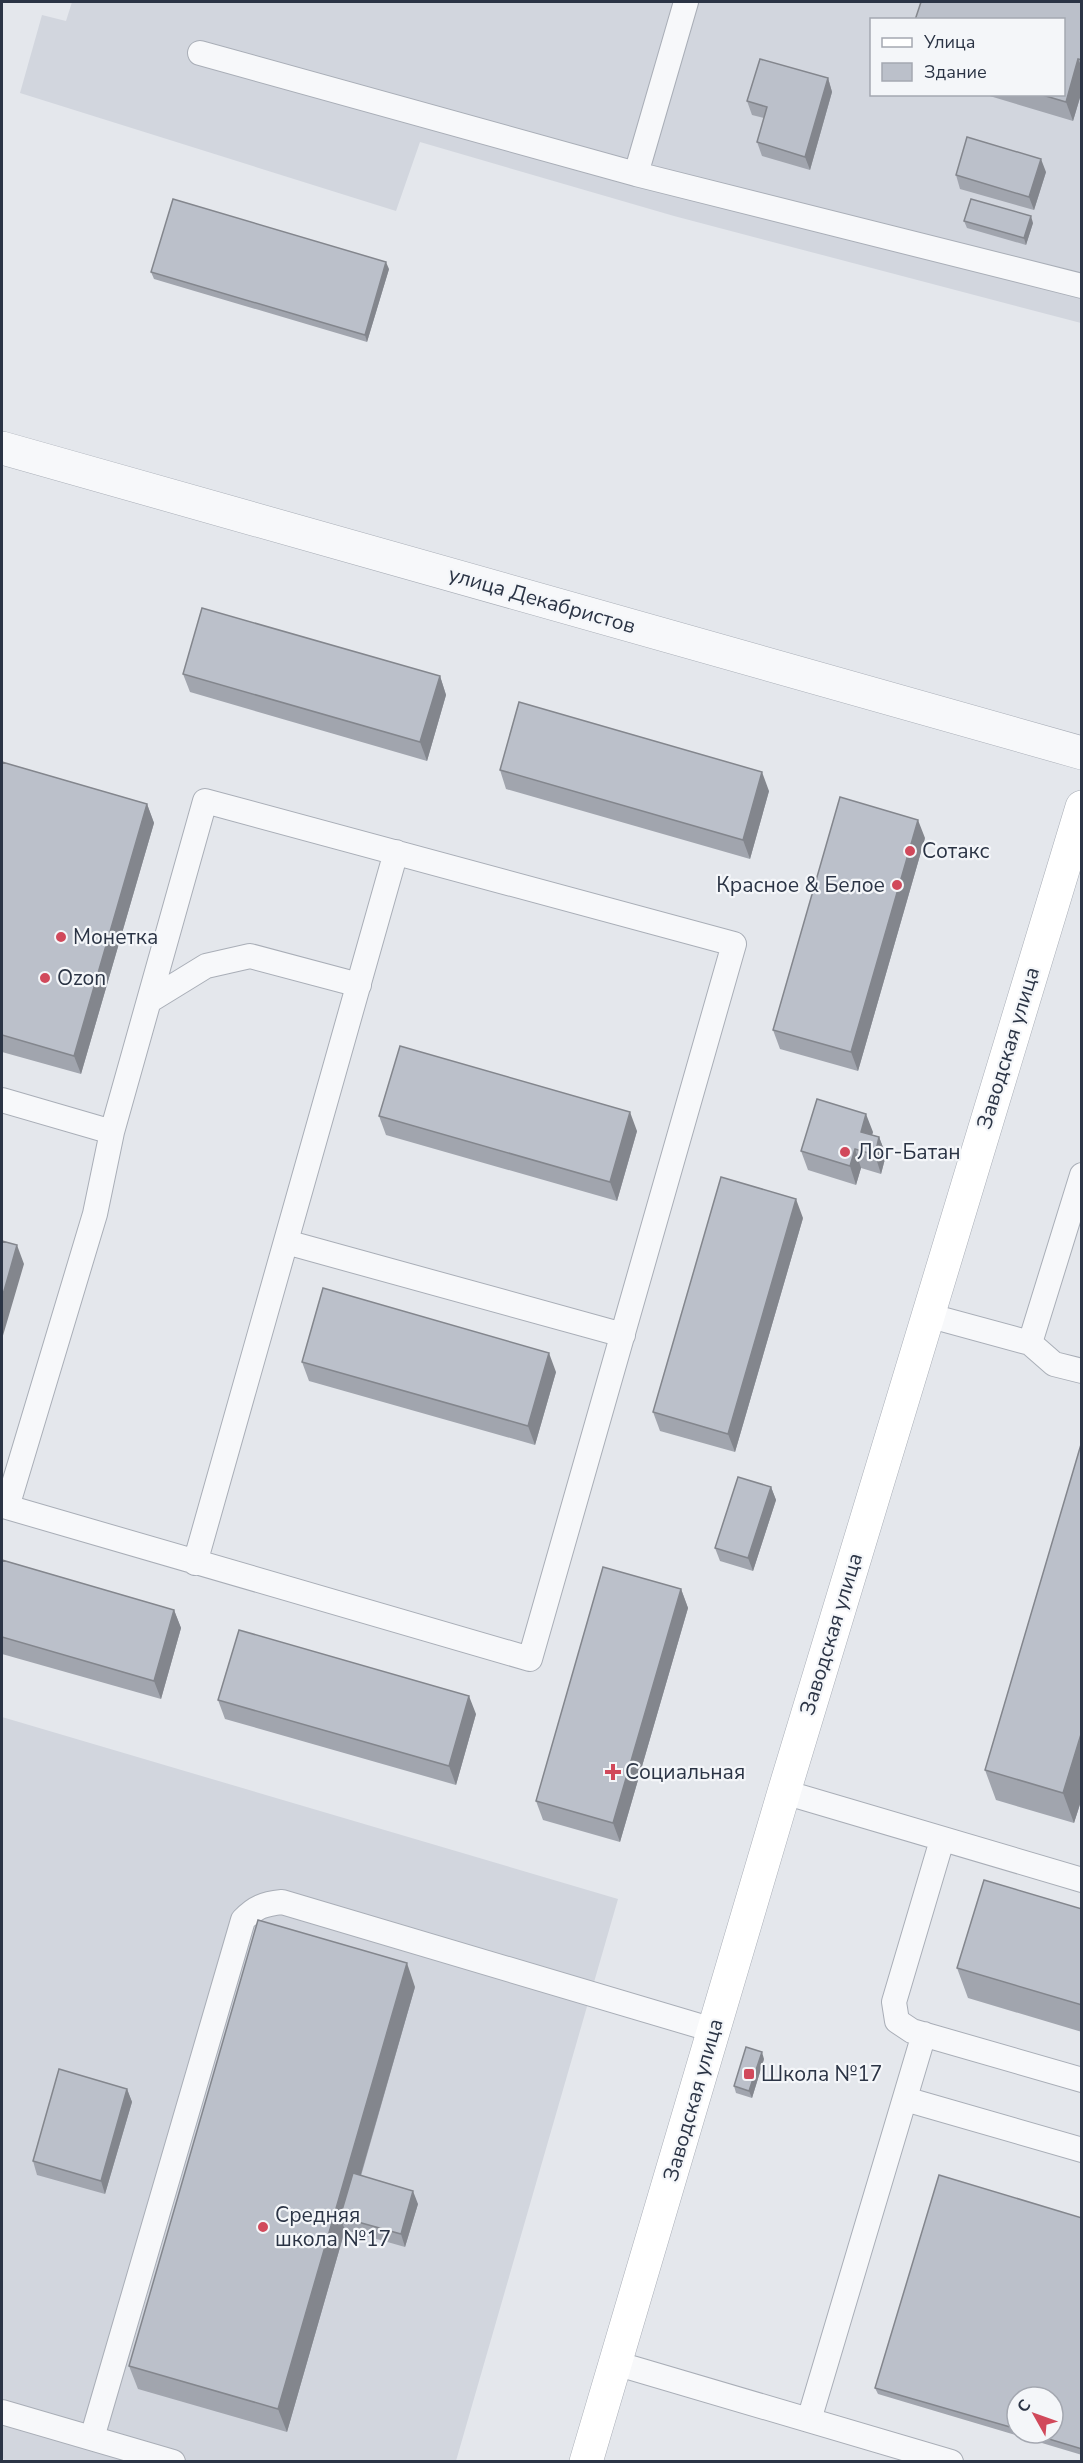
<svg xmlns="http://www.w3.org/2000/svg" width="1083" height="2463" font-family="'Nunito Sans',sans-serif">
<rect width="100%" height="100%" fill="#e4e7ec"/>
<path fill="#d2d6de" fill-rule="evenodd" d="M72,2H1081V323L674,216L420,142L396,211L20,93L42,15L66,21ZM872,20H1064V94H872Z
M2,1717L618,1899L456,2461L11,2462L2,2459Z"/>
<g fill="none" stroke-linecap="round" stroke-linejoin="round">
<defs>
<path id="lane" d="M200,53L636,174L1082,286
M636,174L686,2
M149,1001L206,966L250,956L359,985
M2,1100L112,1132L205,801L734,944L530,1659L7,1507L95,1214L112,1132
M286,1242L623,1335
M927,1315L1030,1343L1054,1364L1082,1371
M1030,1343L1082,1175
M195,1563L396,852
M784,1792L1082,1880
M942,1840L894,2002L897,2021L912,2031L1082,2080
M905,2099L1082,2150
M615,2363L951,2462
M2,2412L173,2462
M809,2420L924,2034
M92,2438L243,1920C255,1907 264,1904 282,1902L713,2030"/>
<path id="street" d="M2,448L1082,753"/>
<path id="secondary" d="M586,2462L784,1792L1082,807"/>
</defs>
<use href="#lane" stroke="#a9aeb7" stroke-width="26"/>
<use href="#street" stroke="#a9aeb7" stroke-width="34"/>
<use href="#secondary" stroke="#a9aeb7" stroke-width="34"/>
<use href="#lane" stroke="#f7f8fa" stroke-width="24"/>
<use href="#street" stroke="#f7f8fa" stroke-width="33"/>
<use href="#secondary" stroke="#fff" stroke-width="33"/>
</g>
<path fill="#a1a5ae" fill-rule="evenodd" d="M1082,2V91L1073,121L983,94H1064Z
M828,78L832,92L810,170L762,156L757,142L764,118L752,115L747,101Z
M1046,172L1034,210L960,189L956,175Z
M964,221L1033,223L1026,245L967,228Z
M389,269L367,342L154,279L151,272Z
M183,674L440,676L446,695L427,761L190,692Z
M2,762L147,804L154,823L81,1074L2,1052Z
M500,770L769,791L750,859L506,789Z
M925,838L858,1071L780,1049L773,1030Z
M379,1116L637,1131L617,1201L386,1135Z
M873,1132L872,1135L879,1137L886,1155L881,1174L861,1168L856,1185L808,1170L801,1151Z
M803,1218L735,1452L660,1431L653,1412Z
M302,1362L556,1372L535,1445L309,1381Z
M1082,1441V1798L1074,1823L996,1800L985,1770Z
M771,1487L776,1500L753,1571L720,1561L715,1548Z
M2,1560L174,1610L181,1628L161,1699L2,1654Z
M681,1589L688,1608L620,1842L543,1820L536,1801Z
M218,1700L476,1714L456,1785L225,1719Z
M1082,1909V2032L968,1998L957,1968Z
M415,1987L361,2176L418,2204L405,2247L345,2230L287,2432L138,2389L129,2366Z
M764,2059L752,2098L736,2093L734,2086Z
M127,2089L132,2102L105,2194L37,2175L33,2161Z
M1082,2218V2455L878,2394L875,2388ZM1017,2397L1053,2433H1017Z"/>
<path fill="#83868d" d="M1078,59L1082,67V91L1073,121L1066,102Z
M828,78L832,92L810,170L805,157Z
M1041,159L1046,172L1034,210L1029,197Z
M1031,216L1033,223L1026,245L1024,238Z
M386,262L389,269L367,342L365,335Z
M440,676L446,695L427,761L420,742Z
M762,772L769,791L750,859L743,840Z
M147,804L154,823L81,1074L74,1056Z
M918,820L925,838L858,1071L851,1052Z
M630,1112L637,1131L617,1201L610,1182Z
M866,1114L873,1132L867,1150L861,1132Z
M879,1137L886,1155L881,1174L875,1155Z
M855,1149L861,1168L856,1185L850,1166Z
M796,1199L803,1218L735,1452L728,1434Z
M17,1245L24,1264L2,1339V1298Z
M549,1353L556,1372L535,1445L528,1426Z
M771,1487L776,1500L753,1571L748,1558Z
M681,1589L688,1608L620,1842L613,1823Z
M174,1610L181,1628L161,1699L154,1681Z
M469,1696L476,1714L456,1785L449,1766Z
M1082,1731V1798L1074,1823L1063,1793Z
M407,1963L415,1987L348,2219L340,2217L345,2230L287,2432L278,2409Z
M762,2052L764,2059L752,2098L749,2091Z
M127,2089L132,2102L105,2194L101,2181Z
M413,2191L418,2204L405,2247L401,2234Z"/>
<path fill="#bbc0ca" stroke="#83868d" stroke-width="1.5" d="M921,2H1082V60L1078,59L1066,102L1039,94H1064V20H915Z
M760,59L828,78L805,157L757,142L767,107L747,101Z
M967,137L1041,159L1029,197L956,175Z
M173,199L386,262L365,335L151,272Z
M971,199L1031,216L1024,238L964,221Z
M202,608L440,676L420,742L183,674Z
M519,702L762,772L743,840L500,770Z
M2,762L147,804L74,1056L2,1035Z
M840,797L918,820L851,1052L773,1030Z
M400,1046L630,1112L610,1182L379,1116Z
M817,1099L866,1114L861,1132L879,1137L875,1155L855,1149L850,1166L801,1151Z
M721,1177L796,1199L728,1434L653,1412Z
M2,1241L17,1245L2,1298Z
M323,1288L549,1353L528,1426L302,1362Z
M1082,1441V1731L1063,1793L985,1770Z
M738,1477L771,1487L748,1558L715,1548Z
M2,1560L174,1610L154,1681L2,1637Z
M603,1567L681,1589L613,1823L536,1801Z
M239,1630L469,1696L449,1766L218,1700Z
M984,1880L1082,1909V2005L957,1968Z
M258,1920L407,1963L278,2409L129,2366Z
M746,2047L762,2052L749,2091L734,2086Z
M59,2069L127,2089L101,2181L33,2161Z
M353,2173L413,2191L401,2234L340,2217Z
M939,2175L1082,2218V2449L1029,2433H1053V2397H1017V2429L875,2388Z"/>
<g fill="#d1495b" stroke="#f4f6f9" stroke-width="2">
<circle cx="910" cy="851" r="6"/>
<circle cx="897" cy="885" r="6"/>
<circle cx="61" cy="937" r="6"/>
<circle cx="45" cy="978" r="6"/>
<circle cx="845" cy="1152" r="6"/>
<path d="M610 1763h6v6h6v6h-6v6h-6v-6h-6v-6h6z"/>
<rect x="743" y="2068" width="12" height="12" rx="3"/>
<circle cx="263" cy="2227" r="6"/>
</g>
<g text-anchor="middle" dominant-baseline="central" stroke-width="4.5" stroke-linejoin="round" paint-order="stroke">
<g font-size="21" fill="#2b3445" stroke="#f4f6f9">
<text transform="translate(542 600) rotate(16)">улица Декабристов</text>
<text transform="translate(1008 1048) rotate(-73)">Заводская улица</text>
<text transform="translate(831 1634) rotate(-73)">Заводская улица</text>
<text transform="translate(693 2100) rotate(-74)">Заводская улица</text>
</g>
<g font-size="21" fill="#2b3445" stroke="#f4f6f9" text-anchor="start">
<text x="922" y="851">Сотакс</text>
<text x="885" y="885" text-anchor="end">Красное &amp; Белое</text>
<text x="73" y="937">Монетка</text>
<text x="57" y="978">Ozon</text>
<text x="857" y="1152">Лог-Батан</text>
<text x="625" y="1772">Социальная</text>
<text x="761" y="2074">Школа №17</text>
<text x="275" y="2215">Средняя<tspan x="275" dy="24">школа №17</tspan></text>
</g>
</g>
<rect width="1083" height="2463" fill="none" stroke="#2b3445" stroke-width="6"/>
<rect x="870" y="18" width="195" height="78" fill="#f4f6f9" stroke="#a4a8b1" stroke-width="1.5"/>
<rect x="882" y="38" width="30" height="9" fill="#ffffff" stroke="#a4a8b1" stroke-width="1.5"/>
<text x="924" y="48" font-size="18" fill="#2b3445">Улица</text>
<rect x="882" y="63" width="30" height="18" fill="#bbc0ca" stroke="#a4a8b1" stroke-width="1.5"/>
<text x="924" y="78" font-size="18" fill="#2b3445">Здание</text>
<g transform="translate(1035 2415) rotate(310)"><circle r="28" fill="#f4f6f9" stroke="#a4a8b1" stroke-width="1.5"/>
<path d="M0-4.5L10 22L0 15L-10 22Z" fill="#d1495b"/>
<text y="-9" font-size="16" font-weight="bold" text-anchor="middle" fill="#2b3445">С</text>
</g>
</svg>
